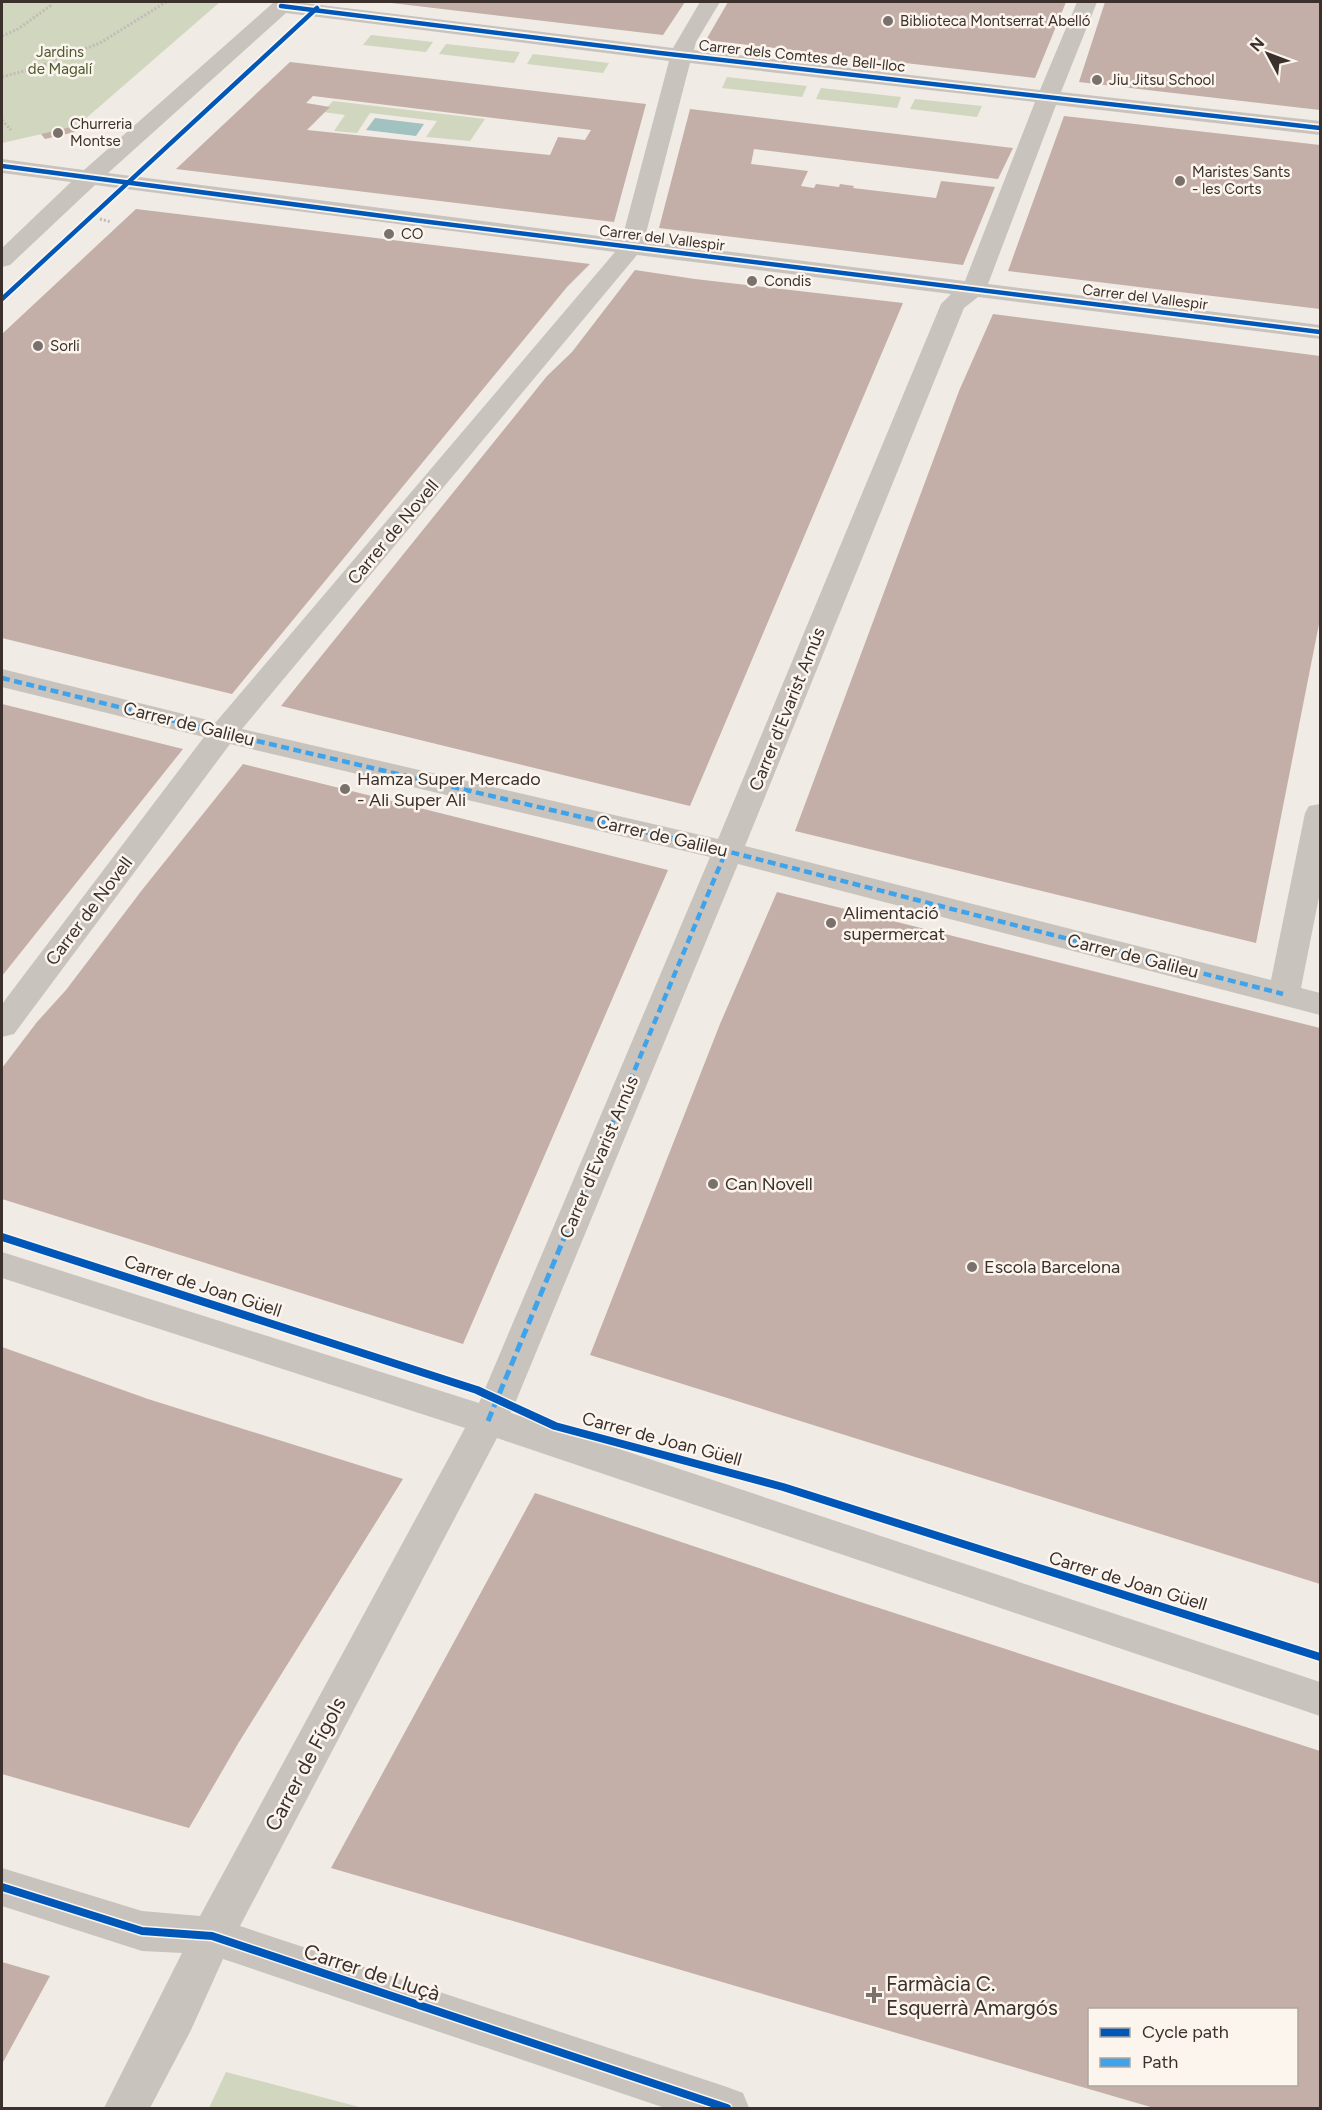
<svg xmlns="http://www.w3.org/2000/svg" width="1322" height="2110" font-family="Figtree,sans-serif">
<rect width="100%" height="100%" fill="#f0ebe5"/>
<path fill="#d1d6bf" d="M2,2H220L77,126L2,143Z
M371,35L433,42L426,52L363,45Z
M446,44L520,52L514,63L439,54Z
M533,54L609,63L603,73L527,64Z
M727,77L807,86L802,97L722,88Z
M821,88L901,97L897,108L816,99Z
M915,99L982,106L977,117L910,109Z
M333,101L485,119L470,141L426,137L437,121L370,113L357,133L334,131L345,115L323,112Z
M226,2072L363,2108H209Z"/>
<path fill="#a1c2c1" d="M375,118L424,124L416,136L366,130Z"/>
<path fill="#c3afa7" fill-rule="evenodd" d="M383,2H685L663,35Z
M728,2H1066L1035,78L706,40Z
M1105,2H1320V110L1079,82Z
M290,62L646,104L614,222L176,169ZM313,96L591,130L585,140L558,137L550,155L307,130L330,107L306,103Z
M690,109L1013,148L998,179L754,149L751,164L808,171L801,186L814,188L816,184L839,187L840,184L854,186L853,188L936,198L941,181L995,187L963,265L659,228Z
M1064,116L1320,145V309L1008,271Z
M71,127L75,132L45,139L41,134Z
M136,209L590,264L567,287L232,694L2,638V334Z
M635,270L695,279L903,303L690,806L281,706L547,376L572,352Z
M993,314L1320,356V619L1256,943L795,831L959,391Z
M2,704L183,749L2,976Z
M243,764L668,870L463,1344L2,1199V1068L37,1022L66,990L142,890Z
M777,892L1320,1028V1584L590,1355L720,1024Z
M2,1347L148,1399L403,1479L239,1742L189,1828L2,1774Z
M535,1493L845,1597L1320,1751V2108H1154L331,1868ZM1090,2010H1296V2084L1089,2085Z
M2,1962L50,1976L2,2064Z"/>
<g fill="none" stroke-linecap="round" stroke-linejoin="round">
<path stroke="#c2bbb6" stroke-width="3" stroke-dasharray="2 2" stroke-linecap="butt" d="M2,36L18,29L50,6L51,2
M2,77L35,68L100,43L166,2
M2,120L11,130
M100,219L111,222"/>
<path fill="#c9c3be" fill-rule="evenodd" d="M274,2H296L673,48L700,2H720L696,42L694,50L1040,90L1077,2H1097L1061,92L1320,121V135L1056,105L988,284L1320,325V339L978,297L964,308L745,846L1271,980L1305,813L1309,806L1320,804V892L1301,988L1320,993V1015L738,864L511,1413L1320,1682V1716L497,1438L240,1926L727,2087L743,2093L749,2108H665L223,1959L191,2030L150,2108H104L182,1953L142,1951L2,1906V1868L142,1911L200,1916L465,1428L2,1278V1252L479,1403L710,857L230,744L14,1034L2,1037V1004L204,737L2,687V669L216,722L615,252L95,185L10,265L2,267V248L71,182L2,173V159L84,170ZM286,13L669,61L622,239L108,173ZM690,63L1035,102L965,281L644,241ZM637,255L951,294L941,304L718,839L242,729Z"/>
<path stroke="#3fa3eb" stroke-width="4.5" stroke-dasharray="8 4.5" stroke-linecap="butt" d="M2,678L223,733L726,851L1283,994
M572,1220L726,851"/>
<path stroke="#3fa3eb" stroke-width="5" stroke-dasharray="10 5" stroke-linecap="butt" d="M488,1421L572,1219"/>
<defs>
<path id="cycleway-far1" d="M281,6L660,53L1320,128
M2,166L413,220L1320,332
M2,299L317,8"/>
<path id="cycleway" d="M2,1237L477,1390L555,1426L783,1487L1320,1657
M2,1887L142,1931L212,1936L727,2108"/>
</defs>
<use href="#cycleway-far1" stroke="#fbf5ee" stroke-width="8"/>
<use href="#cycleway" stroke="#fbf5ee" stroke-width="11"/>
<use href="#cycleway-far1" stroke="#0057b8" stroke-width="4.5"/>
<use href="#cycleway" stroke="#0057b8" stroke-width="8"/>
</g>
<g fill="#7a716c" stroke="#fbf5ee" stroke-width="2">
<circle cx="888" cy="21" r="6"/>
<circle cx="1097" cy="80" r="6"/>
<circle cx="58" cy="133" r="6"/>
<circle cx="1180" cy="181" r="6"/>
<circle cx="389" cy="234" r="6"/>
<circle cx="752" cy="281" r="6"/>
<circle cx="38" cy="346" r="6"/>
<circle cx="345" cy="789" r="6"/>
<circle cx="831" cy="923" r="6"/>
<circle cx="713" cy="1184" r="6"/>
<circle cx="972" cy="1267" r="6"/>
<path d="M871 1986h6v6h6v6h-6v6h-6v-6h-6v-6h6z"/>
</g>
<g text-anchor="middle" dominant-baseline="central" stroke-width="5" stroke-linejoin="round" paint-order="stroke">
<g font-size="15" fill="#3b302b" stroke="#fbf5ee" text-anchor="start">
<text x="900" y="21">Biblioteca Montserrat Abelló</text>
<text x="1109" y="80">Jiu Jitsu School</text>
<text x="70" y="124">Churreria<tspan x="70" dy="17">Montse</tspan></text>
<text x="1192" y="172">Maristes Sants<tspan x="1192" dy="17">- les Corts</tspan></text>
<text x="401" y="234">CO</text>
<text x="764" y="281">Condis</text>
<text x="50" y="346">Sorli</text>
</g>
<g font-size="15" fill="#4a5a2e" stroke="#fbf5ee">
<text x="60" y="52">Jardins<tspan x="60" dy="17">de Magalí</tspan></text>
</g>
<g font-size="15" fill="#3b302b" stroke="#fbf5ee">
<text transform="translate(802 56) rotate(6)">Carrer dels Comtes de Bell-lloc</text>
<text transform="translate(662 238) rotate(7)">Carrer del Vallespir</text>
<text transform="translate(1145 297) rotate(7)">Carrer del Vallespir</text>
</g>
<g font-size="18" fill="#3b302b" stroke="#fbf5ee">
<text transform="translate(393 532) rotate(-50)">Carrer de Novell</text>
<text transform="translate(787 709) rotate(-68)">Carrer d'Evarist Arnús</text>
<text transform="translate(189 724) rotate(14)">Carrer de Galileu</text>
<text transform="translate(662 836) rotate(13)">Carrer de Galileu</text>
<text transform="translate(89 911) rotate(-53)">Carrer de Novell</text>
<text transform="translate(1133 956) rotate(14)">Carrer de Galileu</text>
<text transform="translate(599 1157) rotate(-67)">Carrer d'Evarist Arnús</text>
<text transform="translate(203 1286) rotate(18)">Carrer de Joan Güell</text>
<text transform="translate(662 1439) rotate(15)">Carrer de Joan Güell</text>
<text transform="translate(1128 1581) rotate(17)">Carrer de Joan Güell</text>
</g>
<g font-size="18" fill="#3b302b" stroke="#fbf5ee" text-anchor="start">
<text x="357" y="779">Hamza Super Mercado<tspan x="357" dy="21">- Ali Super Ali</tspan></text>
<text x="843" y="913">Alimentació<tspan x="843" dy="21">supermercat</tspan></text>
<text x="725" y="1184">Can Novell</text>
<text x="984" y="1267">Escola Barcelona</text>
</g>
<g font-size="21" fill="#3b302b" stroke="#fbf5ee">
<text transform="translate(305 1764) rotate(-62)">Carrer de Fígols</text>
<text transform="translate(372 1972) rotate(18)">Carrer de Lluçà</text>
</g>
<g font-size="21" fill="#3b302b" stroke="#fbf5ee" text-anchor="start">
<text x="886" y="1983">Farmàcia C.<tspan x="886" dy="24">Esquerrà Amargós</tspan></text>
</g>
</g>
<rect width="1322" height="2110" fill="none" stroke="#3b302b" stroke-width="6"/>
<rect x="1088" y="2008" width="210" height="78" fill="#fbf5ee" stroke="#aea6a0" stroke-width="1.5"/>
<rect x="1100" y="2028" width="30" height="9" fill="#0057b8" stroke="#aea6a0" stroke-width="1.5"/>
<text x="1142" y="2038" font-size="18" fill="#3b302b">Cycle path</text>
<rect x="1100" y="2058" width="30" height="9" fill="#3fa3eb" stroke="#aea6a0" stroke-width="1.5"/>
<text x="1142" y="2068" font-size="18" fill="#3b302b">Path</text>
<g transform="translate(1268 54) rotate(311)" stroke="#fbf5ee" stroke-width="4.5" paint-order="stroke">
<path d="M0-4.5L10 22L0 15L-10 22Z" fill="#3b302b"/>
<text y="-9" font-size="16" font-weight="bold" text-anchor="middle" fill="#3b302b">N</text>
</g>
</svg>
